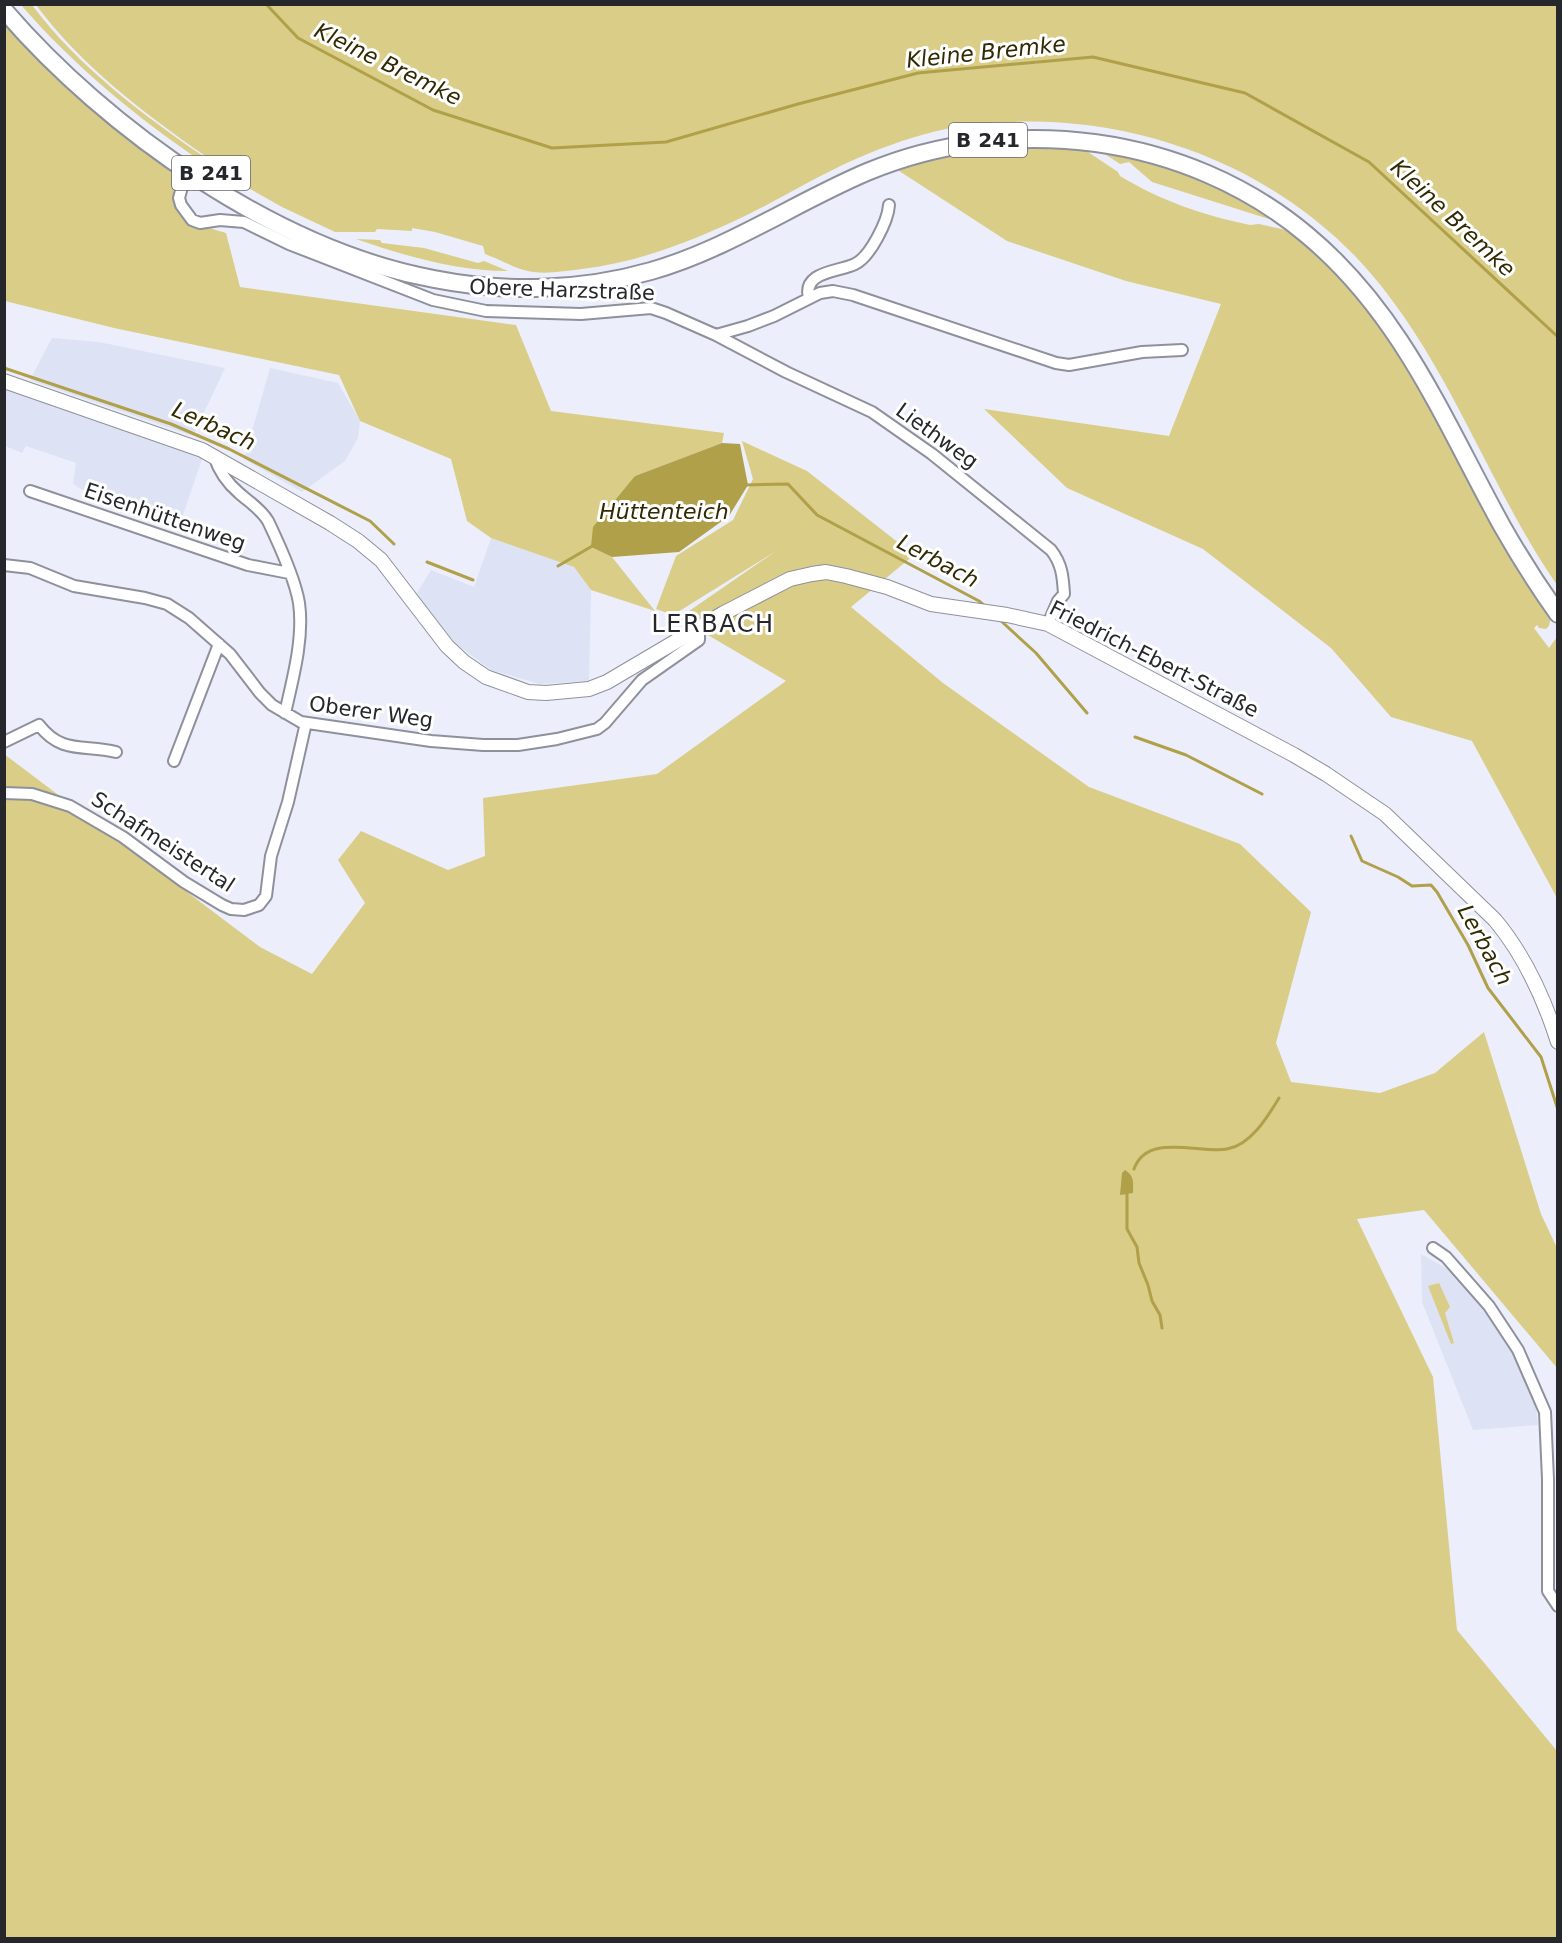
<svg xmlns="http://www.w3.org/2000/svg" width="1562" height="1943" font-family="'DejaVu Sans',sans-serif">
<rect width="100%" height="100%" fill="#eceffb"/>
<path fill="#dde2f4" d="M52,338L99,342L225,368L193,436L30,380Z
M270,368L338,383L360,421L358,438L345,461L302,492L244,459Z
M4,388L203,456L181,521L119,512L73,484L76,463L26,446L22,453L5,446Z
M491,538L574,567L591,590L589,681L540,684L491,670L455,643L416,595L431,570L474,587Z
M1421,1254L1451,1271L1482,1304L1508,1343L1535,1401L1538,1425L1473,1430L1422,1302Z"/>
<path fill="#d9cd88" d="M21,5H32C78,66 140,113 203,156L204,163C137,118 74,66 21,5Z
M36,5H1557V585C1484,479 1446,352 1356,257C1252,149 1093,102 946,129C916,135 886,146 858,158C821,174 787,195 751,213C698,239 641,262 582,269C565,271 544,275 528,271C514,268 499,259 485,254L483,246L435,232L412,228V231L377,229L375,232H335L282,207L206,164L207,159L204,155C142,112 81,65 36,5Z
M5,19L181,175L176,192L199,225L226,233L240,287L516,325L551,411L724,433L722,443L635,476L591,547L612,557L655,611L591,590L574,567L491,538L467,521L451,459L360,421L339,375L114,328L5,301Z
M1069,145L1088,152L1118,172L1120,176C1161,201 1203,215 1250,225L1259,224L1295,232L1322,254L1395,341L1551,616L1549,626L1546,629L1539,628L1537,625L1534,628L1549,648L1557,637V898L1472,741L1391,717L1331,648L1203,549L1067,488L984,409L1169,436L1221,304L1126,281L1007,241L893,167L948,152Z
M1100,151L1175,167L1249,201L1272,220L1152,182L1129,162L1120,164Z
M356,239L380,240L382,243L424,248L478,263L484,261L508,271C456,271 405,256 356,239Z
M742,441L807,471L914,555L851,607L943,683L1089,787L1240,844L1311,912L1276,1043L1291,1082L1380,1093L1435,1073L1484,1032L1541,1214L1557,1248V1368L1424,1210L1357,1219L1433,1377L1457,1630L1557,1751V1938H5L4,754L260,947L312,974L365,903L338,860L361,831L448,870L485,856L483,798L657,774L786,681L679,618L776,551L673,615L656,609L676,556L733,520L753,479Z
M1439,1283L1450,1307L1445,1313L1454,1343L1451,1344L1428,1286Z"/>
<path fill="#afa049" d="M722,443L740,444L748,485L729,516L679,552L612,557L591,547L593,527L635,476Z
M1125,1170C1135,1177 1133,1182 1133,1193L1120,1195L1122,1173Z"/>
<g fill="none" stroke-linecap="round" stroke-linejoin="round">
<path stroke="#afa049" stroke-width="3" d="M266,4L298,38L433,110L552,148L666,142L798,104L918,73L1093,57L1245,93L1369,162L1558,337
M4,368L171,424L229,449L370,521L394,544
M745,485L788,484L817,515L979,601L986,607
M427,562L473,580
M558,566L594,545
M1000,620L1036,653L1087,713
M1135,737L1186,755L1262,794
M1351,836L1362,861L1398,877L1412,886L1431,885L1437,892L1468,945L1488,988L1541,1057L1558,1110
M1134,1169C1147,1132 1200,1154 1227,1149C1251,1145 1268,1116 1279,1098
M1127,1193V1229L1137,1247L1139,1263L1148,1285L1152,1301L1160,1315L1162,1328"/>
<defs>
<path id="minor" d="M191,173L182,187L179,198L181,205L192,220L200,223L220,220L244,222L289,244L433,300L486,311L581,314L651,308L666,313L716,335L786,372L872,412L932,454L1051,550C1062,564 1063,577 1064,594L1058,601L1048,624
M809,298C802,271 839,272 855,264C870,257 888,221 889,205
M716,335L748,326L774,316L820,293L833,291L853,295L1056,363L1069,365L1142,352L1182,350
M214,456C219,471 227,483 239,493C249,502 261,509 268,521C279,544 295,578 299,603C304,638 293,678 285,713
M30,491L248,565L289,573
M4,565L30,568L74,586L145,598L167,604L189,618L230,654L260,693L272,705L301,722L431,741L483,745H518L557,739L597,729L605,723L642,680L699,640V628
M4,742L39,725C62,755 85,744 116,752
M174,761L219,644
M4,793L32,794L70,806L123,837L184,882L222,905L231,909L244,910L259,905L266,896L271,856L288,802L305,727
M1433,1248L1446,1257L1489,1306L1518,1350L1545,1412L1548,1479V1591L1558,1606"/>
<path id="tertiary" d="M4,381L202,450L330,523L358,541L381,560L447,646L464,662L486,677L528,692L546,693L589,689L607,682L724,613L790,579L812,574L826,572L846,576L887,587L931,604L1007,615L1048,624L1294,755L1326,774L1385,814L1495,920C1525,956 1544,998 1558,1042"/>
<path id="primary" d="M4,10C107,130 277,250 434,279C505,293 581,291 651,271C728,249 794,203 867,172C1011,112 1187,134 1307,235C1402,314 1444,421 1502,526C1519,556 1538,586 1558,614"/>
</defs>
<use href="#minor" stroke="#8e919b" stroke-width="14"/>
<use href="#tertiary" stroke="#8e919b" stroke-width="16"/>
<use href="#primary" stroke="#8e919b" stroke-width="20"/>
<use href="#minor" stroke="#fff" stroke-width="10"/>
<use href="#tertiary" stroke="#fff" stroke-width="14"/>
<use href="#primary" stroke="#fff" stroke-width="16"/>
</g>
<g text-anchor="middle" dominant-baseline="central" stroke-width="6" stroke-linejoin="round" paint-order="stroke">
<g fill="#fff" stroke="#67686b" stroke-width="1.5">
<rect x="949" y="123" width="78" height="34" rx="4.5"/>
<rect x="172" y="156" width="78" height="34" rx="4.5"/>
</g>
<g font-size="20" font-weight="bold" fill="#26272b">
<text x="988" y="140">B 241</text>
<text x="211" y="173">B 241</text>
</g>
<g font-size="21" fill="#26272b" stroke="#fff">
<text transform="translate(562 290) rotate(2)">Obere Harzstraße</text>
<text transform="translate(937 436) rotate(36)">Liethweg</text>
<text transform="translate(165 517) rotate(19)">Eisenhüttenweg</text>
<text transform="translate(1154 659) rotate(27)">Friedrich-Ebert-Straße</text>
<text transform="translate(371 712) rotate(8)">Oberer Weg</text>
<text transform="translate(163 842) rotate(33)">Schafmeistertal</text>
</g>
<g font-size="22" font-style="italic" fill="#302a03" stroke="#fff">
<text transform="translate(986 52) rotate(-6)">Kleine Bremke</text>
<text transform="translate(388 64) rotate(26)">Kleine Bremke</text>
<text transform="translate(1453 218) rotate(43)">Kleine Bremke</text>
<text transform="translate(214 426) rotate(24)">Lerbach</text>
<text x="664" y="511">Hüttenteich</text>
<text transform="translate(938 561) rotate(28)">Lerbach</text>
<text transform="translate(1485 945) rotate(61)">Lerbach</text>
</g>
<g font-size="24" letter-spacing="1.5" fill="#26272b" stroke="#fff">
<text x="713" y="624">LERBACH</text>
</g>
</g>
<rect width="1562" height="1943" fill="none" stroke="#26272b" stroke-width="12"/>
</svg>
